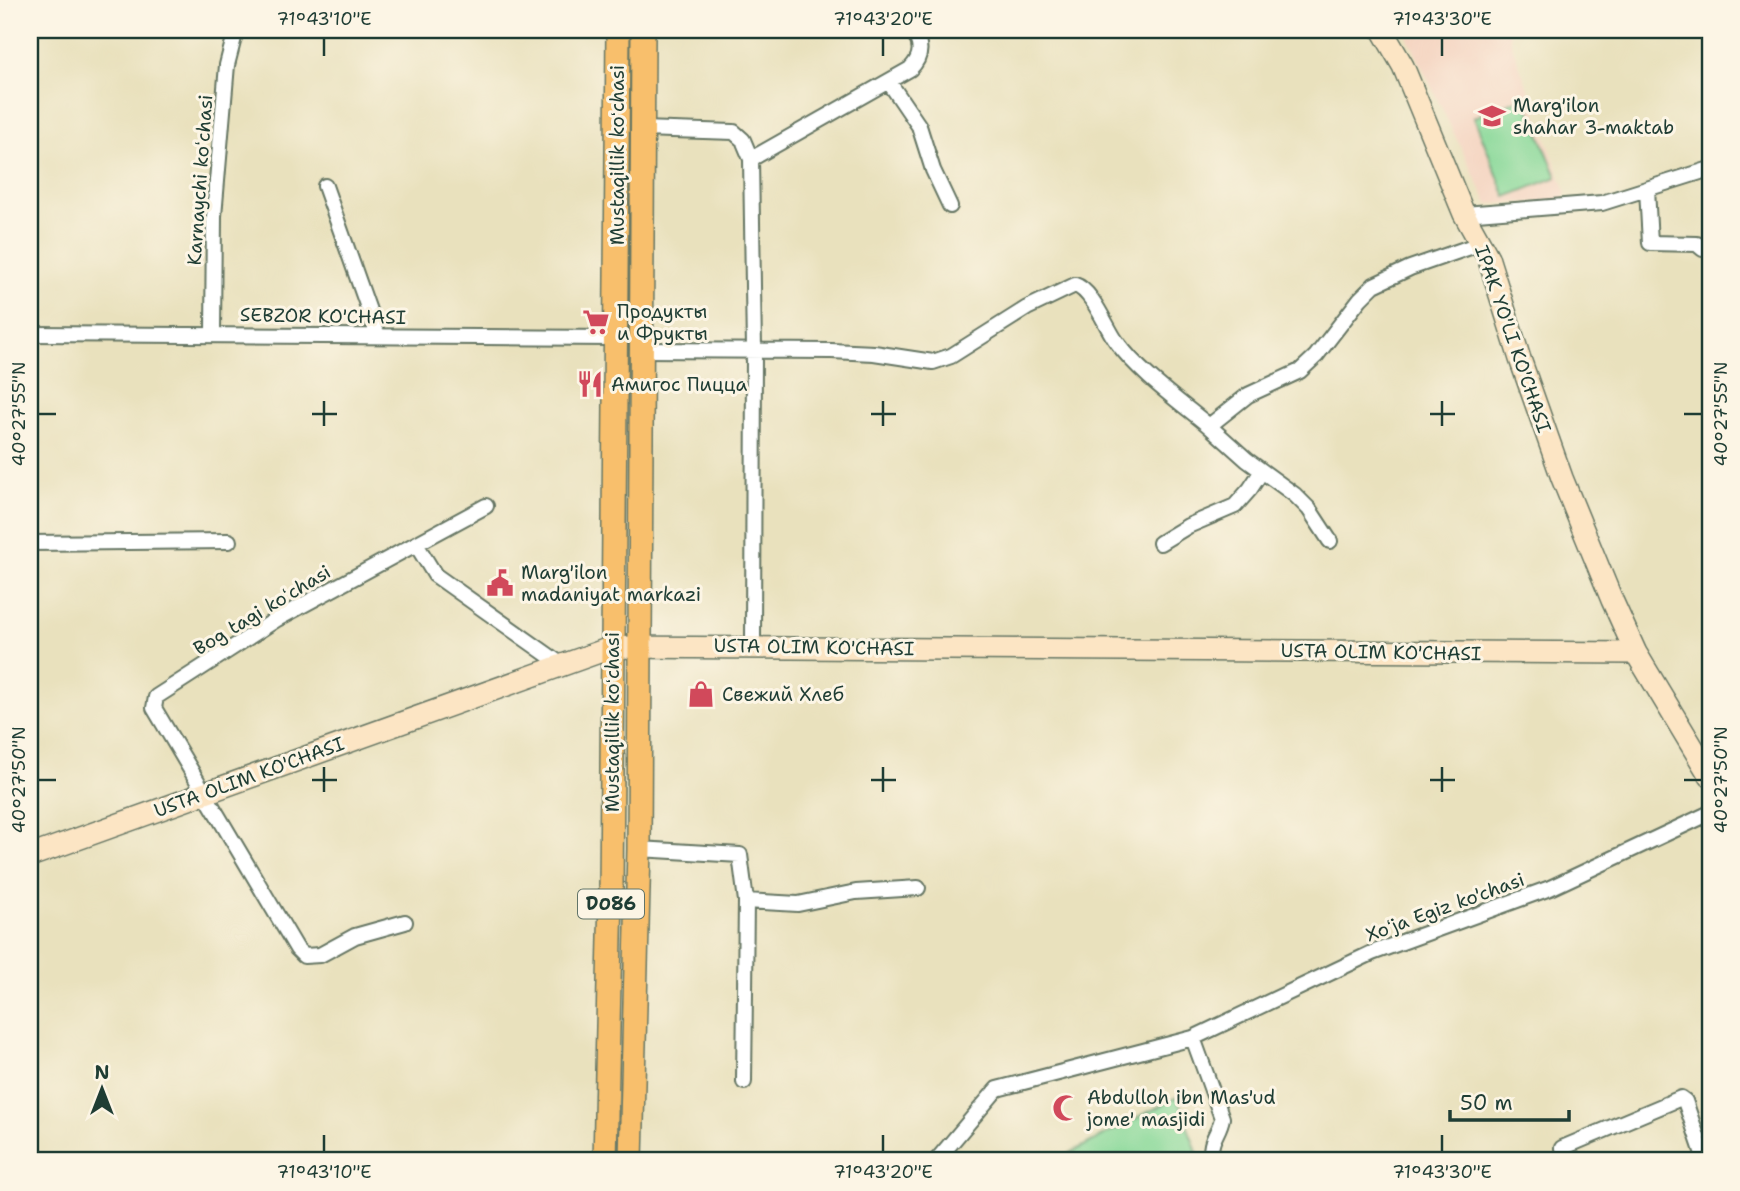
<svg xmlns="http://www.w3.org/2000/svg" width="1740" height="1191" font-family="'Shantell Sans',sans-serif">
<rect width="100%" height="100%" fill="#fcf5e5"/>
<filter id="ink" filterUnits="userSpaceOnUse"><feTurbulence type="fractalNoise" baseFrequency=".0143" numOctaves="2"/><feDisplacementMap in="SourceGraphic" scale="14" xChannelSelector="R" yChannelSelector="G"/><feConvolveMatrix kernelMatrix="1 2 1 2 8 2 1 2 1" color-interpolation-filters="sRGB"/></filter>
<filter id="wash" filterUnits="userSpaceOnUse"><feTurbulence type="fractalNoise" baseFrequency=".00686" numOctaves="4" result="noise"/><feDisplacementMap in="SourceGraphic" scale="28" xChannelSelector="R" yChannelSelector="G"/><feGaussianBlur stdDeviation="1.57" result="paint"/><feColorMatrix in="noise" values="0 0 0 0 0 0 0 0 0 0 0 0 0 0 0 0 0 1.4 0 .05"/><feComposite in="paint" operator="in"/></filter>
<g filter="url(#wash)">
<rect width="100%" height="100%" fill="#e9e1bd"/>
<path fill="#f4d3c0" d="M1404,30H1510V40L1566,192L1562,201L1488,204Z"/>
<path fill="#87d898" stroke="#538a66" stroke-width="2" d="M1524,97L1557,177L1506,197L1474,117Z
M1177,1097L1200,1161H1055Z"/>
</g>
<g filter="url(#ink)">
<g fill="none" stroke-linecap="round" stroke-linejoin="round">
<defs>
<path id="street" d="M889,82L919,126L933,170L950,206
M642,129L734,132L743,140L751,159L910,69C923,56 922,44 912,30
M751,159L754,349L753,646
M325,186L378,336
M1647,189L1650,243L1697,244L1703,249H1710
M1464,214L1602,203L1710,169
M30,334L616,338
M213,334L214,216L227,65L236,30
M640,350L831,351L874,353L933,362L951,356L1027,308L1075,285C1092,290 1106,327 1116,341C1138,372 1180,402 1209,426L1248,395L1300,371L1316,356L1360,299L1374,285L1410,268L1482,243
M1209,426L1247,460L1295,495L1309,509L1330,541
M30,543L229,541
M1160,543L1188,526L1235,506L1250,489L1262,471
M416,544L435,575L562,665
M639,849L740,855L746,901L798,904L856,892L918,888
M405,922L355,936L320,955L304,956L297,949L154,708L156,697L277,619L486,506
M1193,1038L1222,1118C1219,1135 1208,1139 1212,1161
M744,1082L746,901
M1562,1148L1681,1098L1685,1101L1704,1157
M936,1161L997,1089L1193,1038L1372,953L1550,888L1710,813"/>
<path id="secondary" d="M1382,30L1403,66L1464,214L1488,257L1520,359L1562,478L1612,600L1636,653L1710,776
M30,856L613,647L1636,653"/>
<path id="primary" d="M605,1161L611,893L618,30
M631,1161L639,849L643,30"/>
</defs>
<use href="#street" stroke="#667664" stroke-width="18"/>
<use href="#secondary" stroke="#667664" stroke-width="24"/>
<use href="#primary" stroke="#667664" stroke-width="26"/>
<use href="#street" stroke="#fff" stroke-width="14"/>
<use href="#secondary" stroke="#fce5c4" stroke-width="21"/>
<use href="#primary" stroke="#f8bf6c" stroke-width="23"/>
</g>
</g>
<path fill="none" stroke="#1f3d34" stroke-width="2.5" d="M324,38V56M883,38V56M1442,38V56M324,401V426M883,401V426M1442,401V426M38,414H56M312,414H337M871,414H896M1430,414H1455M1684,414H1702M324,767V792M883,767V792M1442,767V792M38,780H56M312,780H337M871,780H896M1430,780H1455M1684,780H1702M324,1135V1152M883,1135V1152M1442,1135V1152"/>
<defs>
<symbol id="school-bare" viewBox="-9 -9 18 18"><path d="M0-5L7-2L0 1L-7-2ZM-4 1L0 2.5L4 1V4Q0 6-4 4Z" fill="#d1495b" stroke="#fcf5e5" stroke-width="2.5" paint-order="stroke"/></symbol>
<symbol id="supermarket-bare" viewBox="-9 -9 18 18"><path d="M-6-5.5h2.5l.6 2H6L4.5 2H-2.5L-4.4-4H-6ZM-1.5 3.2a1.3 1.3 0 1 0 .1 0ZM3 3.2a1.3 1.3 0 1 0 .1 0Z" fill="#d1495b" stroke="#fcf5e5" stroke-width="2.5" paint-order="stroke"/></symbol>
<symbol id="restaurant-bare" viewBox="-9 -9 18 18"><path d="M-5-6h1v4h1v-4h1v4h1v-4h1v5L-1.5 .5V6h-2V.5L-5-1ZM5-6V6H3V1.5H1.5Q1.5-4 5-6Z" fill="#d1495b" stroke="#fcf5e5" stroke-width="2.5" paint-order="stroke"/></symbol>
<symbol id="civic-bare" viewBox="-9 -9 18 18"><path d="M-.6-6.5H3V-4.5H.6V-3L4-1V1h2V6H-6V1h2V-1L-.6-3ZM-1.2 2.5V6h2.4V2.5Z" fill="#d1495b" stroke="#fcf5e5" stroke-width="2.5" paint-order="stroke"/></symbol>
<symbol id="shop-bare" viewBox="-9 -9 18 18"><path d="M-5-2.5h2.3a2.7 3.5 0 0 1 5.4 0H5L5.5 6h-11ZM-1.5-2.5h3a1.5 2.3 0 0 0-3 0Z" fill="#d1495b" stroke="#fcf5e5" stroke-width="2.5" paint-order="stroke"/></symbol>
<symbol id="mosque-bare" viewBox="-9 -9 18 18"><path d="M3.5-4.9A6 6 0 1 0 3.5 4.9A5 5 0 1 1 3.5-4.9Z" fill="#d1495b" stroke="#fcf5e5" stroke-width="2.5" paint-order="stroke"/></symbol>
</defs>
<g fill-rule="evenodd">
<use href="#school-bare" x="1473" y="97" width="38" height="38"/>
<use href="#supermarket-bare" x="577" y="303" width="38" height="38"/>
<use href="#restaurant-bare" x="571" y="365" width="38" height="38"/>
<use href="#civic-bare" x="481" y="564" width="38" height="38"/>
<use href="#shop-bare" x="682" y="675" width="38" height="38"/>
<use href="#mosque-bare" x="1047" y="1089" width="38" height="38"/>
</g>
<g text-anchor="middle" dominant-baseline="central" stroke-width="6" stroke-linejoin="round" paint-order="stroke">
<rect fill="#fcf5e5" stroke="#617469" stroke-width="2" x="578" y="889.5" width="66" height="29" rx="5"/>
<g font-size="18" font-weight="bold" fill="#1f3d34">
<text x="611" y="904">D086</text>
</g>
<g font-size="19" fill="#1f3d34" stroke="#fcf5e5" text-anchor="start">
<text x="1513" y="105">Marg'ilon<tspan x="1513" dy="22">shahar 3-maktab</tspan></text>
<text x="617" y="311">Продукты<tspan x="617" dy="22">и Фрукты</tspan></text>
<text x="611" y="384">Амигос Пицца</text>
<text x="521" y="572">Marg'ilon<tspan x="521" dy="22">madaniyat markazi</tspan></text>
<text x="722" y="694">Свежий Хлеб</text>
<text x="1087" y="1097">Abdulloh ibn Mas'ud<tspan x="1087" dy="22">jome' masjidi</tspan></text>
</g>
<g font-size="19" fill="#1f3d34" stroke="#fcf5e5">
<text transform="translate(617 155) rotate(-90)">Mustaqillik koʻchasi</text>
<text transform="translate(200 180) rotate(-86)">Karnaychi koʻchasi</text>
<text transform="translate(323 316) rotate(1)">SEBZOR KO'CHASI</text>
<text transform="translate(1513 339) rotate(71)">IPAK YO'LI KO'CHASI</text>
<text transform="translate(262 610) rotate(-31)">Bog tagi koʻchasi</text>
<text transform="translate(814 647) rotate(1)">USTA OLIM KO'CHASI</text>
<text transform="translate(1381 652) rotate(1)">USTA OLIM KO'CHASI</text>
<text transform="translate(612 722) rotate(-90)">Mustaqillik koʻchasi</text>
<text transform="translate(249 777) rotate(-20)">USTA OLIM KO'CHASI</text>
<text transform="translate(1445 907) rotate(-20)">Xoʻja Egiz ko'chasi</text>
</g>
</g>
<rect width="1740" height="1191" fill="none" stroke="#fcf5e5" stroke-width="77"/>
<g transform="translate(102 1089)" stroke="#fcf5e5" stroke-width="5" paint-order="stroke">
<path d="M0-5L12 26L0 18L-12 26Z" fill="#1f3d34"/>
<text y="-10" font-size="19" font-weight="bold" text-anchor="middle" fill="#1f3d34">N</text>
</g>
<path d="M1450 1110v10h119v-10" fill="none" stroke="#1f3d34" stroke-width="3.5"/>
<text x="1460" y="1110" font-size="21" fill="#1f3d34" stroke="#fcf5e5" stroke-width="5" paint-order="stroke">50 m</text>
<rect x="38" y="38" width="1664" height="1114" fill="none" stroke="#1f3d34" stroke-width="2.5"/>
<g font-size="18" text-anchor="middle" fill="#1f3d34">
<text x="324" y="25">71°43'10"E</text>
<text x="883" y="25">71°43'20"E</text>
<text x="1442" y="25">71°43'30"E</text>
<text transform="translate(19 414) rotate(-90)" y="6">40°27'55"N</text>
<text transform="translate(1721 414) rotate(-90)" y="6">40°27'55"N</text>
<text transform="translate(19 780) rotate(-90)" y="6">40°27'50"N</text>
<text transform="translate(1721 780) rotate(-90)" y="6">40°27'50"N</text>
<text x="324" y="1178">71°43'10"E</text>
<text x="883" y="1178">71°43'20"E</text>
<text x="1442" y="1178">71°43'30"E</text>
</g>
</svg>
